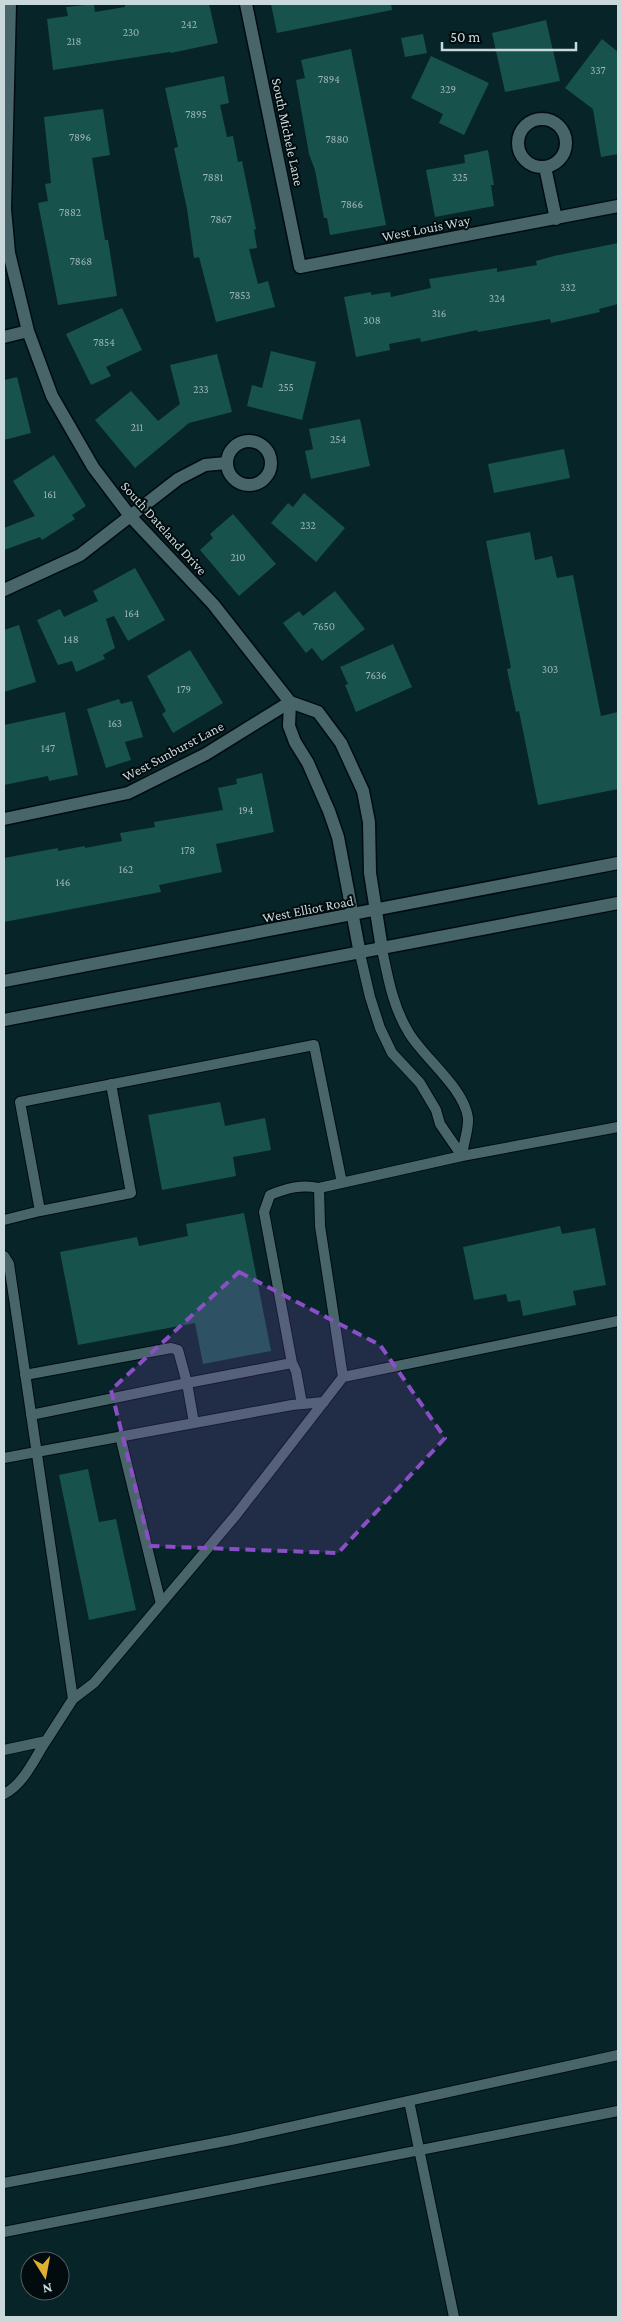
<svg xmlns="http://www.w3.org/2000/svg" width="622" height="2321" font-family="'Crimson Pro',serif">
<rect width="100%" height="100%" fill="#072429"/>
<path fill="#18524d" d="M94,4L95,12L125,7V4H209L218,43L171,53L170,52L53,70L47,19L68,16L66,7Z
M271,4H391L392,10L277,33Z
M546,20L560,81L505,92L492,33Z
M423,34L427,53L405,57L401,38Z
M602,39L618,52V154L601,157L593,109L565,88Z
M351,49L386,225L330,235L327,218H324L315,170L309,154L296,80L305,78L301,60Z
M431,56L489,83L464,135L439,123L443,114L411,98Z
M224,76L229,103L220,105L227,137L233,136L238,162L242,161L256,229L254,230L257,248L249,249L258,284L268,281L275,307L216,322L199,257L194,258L187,209L174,148L178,147L165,88Z
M103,109L110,155L92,158L105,240H108L117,296L58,305L38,203L48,201L45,184L51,183L44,117Z
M488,150L494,185H491L494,206L435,217L426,170L465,163L464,155Z
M618,243V304L599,309L600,312L551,323L550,319L478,332L477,330L421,342L420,338L389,344L390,350L356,357L344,297L371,292V295L390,292L391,297L431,288L429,279L497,268V272L537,265L536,261L554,256Z
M122,308L142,350L106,367L111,376L91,385L66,334Z
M271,351L316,362L302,420L247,406L252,385L262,388Z
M217,354L232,412L189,423L135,468L95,420L131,391L158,421L180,404L170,365Z
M17,377L31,433L4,440V380Z
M360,419L370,466L311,479L305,451L313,449L309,429Z
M564,449L570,478L494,493L488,464Z
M54,455L86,506L72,515L75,519L42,540L40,537L4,550V528L35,516L13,481Z
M304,493L345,528L316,562L271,523L288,503L293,507Z
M233,514L276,564L239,596L200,550L213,538L210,534Z
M530,532L535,560L552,556L557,578L573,575L601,716L618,712V789L538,805L519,711L516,712L507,669L511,668L486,541Z
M135,568L165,620L128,641L114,616L106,619L115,648L103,655L105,659L76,672L72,661L58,665L37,620L60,609L64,617L98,601L93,591Z
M335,591L365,629L322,661L312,648L306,653L283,623L299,611L303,616Z
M19,625L36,682L4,692V630Z
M393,644L412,687L356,712L345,685L348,684L340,667Z
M190,650L223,703L173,733L162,714L166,711L147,676Z
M119,699L121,704L132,701L143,737L125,742L131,760L106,768L87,709Z
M65,712L78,775L49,781L48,776L4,785V725Z
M262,773L274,832L216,844L222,872L159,885L161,892L4,922V858L58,848V851L85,846V848L122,841L120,833L155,827L154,822L223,810L218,788L237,784L236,779Z
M220,1102L225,1126L265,1118L271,1150L233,1157L236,1176L162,1190L148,1115Z
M244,1213L271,1351L203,1364L195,1323L78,1345L60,1252L137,1237L139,1246L188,1236L186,1224Z
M560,1226L562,1234L595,1228L606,1285L573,1291L576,1305L523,1316L520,1300L508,1302L506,1294L474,1300L463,1247Z
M88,1469L99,1522L116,1519L136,1610L89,1620L59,1475Z"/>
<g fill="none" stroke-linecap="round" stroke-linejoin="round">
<defs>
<path id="service" d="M360,954L370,997L380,1028L392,1053L420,1083L436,1110L440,1124L462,1156C463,1144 469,1129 468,1118C464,1088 424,1058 409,1033C393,1007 388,978 382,949
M40,1211L131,1193L111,1084
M4,1220L40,1211L20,1102L314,1045L342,1183
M4,1256L9,1264L73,1699L46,1741L4,1750
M292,1363L264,1212L270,1195C287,1188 302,1184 319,1188
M25,1375L171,1348L178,1350L187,1383L292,1363L296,1371L302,1404
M343,1377L320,1226L319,1188L462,1156L618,1127
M31,1415L187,1383L194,1423
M120,1436L161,1604
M4,1458L292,1405L324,1402
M73,1699L94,1683L236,1515L343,1377L618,1321
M4,1794C24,1784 34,1759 46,1741
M409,2101L454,2317
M4,2183L231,2140L618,2055
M4,2232L618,2111"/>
<path id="minor" d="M10,4L5,209L9,253L28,331L52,396L93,467L130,516L213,604L290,702L318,712L341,743L363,791L369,822L370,873L382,949
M246,4L300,267L618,206
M518 143a24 24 0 1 1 48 0a24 24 0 1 1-48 0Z
M545,167L556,219
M4,337L28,331
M227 463a22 22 0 1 1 44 0a22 22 0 1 1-44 0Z
M4,590L80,555L178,479L205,465L226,463
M290,702L289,726L295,742L308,763L329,811L338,837L360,954
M4,819L128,793L206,754L290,702"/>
<path id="secondary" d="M4,981L618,863
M4,1020L618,903"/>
</defs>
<use href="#service" stroke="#000c10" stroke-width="12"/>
<use href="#minor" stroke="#000c10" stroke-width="15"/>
<use href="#secondary" stroke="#000c10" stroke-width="15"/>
<use href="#service" stroke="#48656a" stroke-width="10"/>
<use href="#minor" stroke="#48656a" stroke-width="12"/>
<use href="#secondary" stroke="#48656a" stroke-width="12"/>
</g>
<path fill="#8a4ec5" fill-opacity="0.2" stroke="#8a4ec5" stroke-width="4" stroke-dasharray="10 6" stroke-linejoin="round" d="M239,1272L380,1345L445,1438L338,1553L150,1546L111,1390Z"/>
<g text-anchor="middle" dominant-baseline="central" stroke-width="4" stroke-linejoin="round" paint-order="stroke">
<g font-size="11" fill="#9cb6b8">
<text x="189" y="24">242</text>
<text x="131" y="32">230</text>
<text x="74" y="41">218</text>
<text x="598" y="70">337</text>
<text x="329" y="79">7894</text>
<text x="448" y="89">329</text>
<text x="196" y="114">7895</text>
<text x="80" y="137">7896</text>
<text x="337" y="139">7880</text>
<text x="213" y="177">7881</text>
<text x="460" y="177">325</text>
<text x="352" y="204">7866</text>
<text x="70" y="212">7882</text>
<text x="221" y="219">7867</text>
<text x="81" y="261">7868</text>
<text x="568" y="287">332</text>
<text x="240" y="295">7853</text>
<text x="497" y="298">324</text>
<text x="439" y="313">316</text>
<text x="372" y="320">308</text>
<text x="104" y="342">7854</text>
<text x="286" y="387">255</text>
<text x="201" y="389">233</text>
<text x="137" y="427">211</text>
<text x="338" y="439">254</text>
<text x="50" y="494">161</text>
<text x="308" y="525">232</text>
<text x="238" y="557">210</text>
<text x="132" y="613">164</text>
<text x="324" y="626">7650</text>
<text x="71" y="639">148</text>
<text x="550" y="669">303</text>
<text x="376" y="675">7636</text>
<text x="184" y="689">179</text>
<text x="115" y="723">163</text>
<text x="48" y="748">147</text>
<text x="246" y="810">194</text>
<text x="188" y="850">178</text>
<text x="126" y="869">162</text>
<text x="63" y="882">146</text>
</g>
<g font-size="14" fill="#c8d8db" stroke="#020b0d">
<text transform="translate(288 132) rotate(78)">South Michele Lane</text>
<text transform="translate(426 228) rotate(-11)">West Louis Way</text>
<text transform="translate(164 528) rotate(48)">South Dateland Drive</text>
<text transform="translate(173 751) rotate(-28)">West Sunburst Lane</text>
<text transform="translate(308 909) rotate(-11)">West Elliot Road</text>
</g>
</g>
<rect width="622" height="2321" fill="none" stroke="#c8d8db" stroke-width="10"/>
<g transform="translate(45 2276) rotate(169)"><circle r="24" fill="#020b0d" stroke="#515d5f"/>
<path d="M0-4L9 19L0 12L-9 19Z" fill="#deb133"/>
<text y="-8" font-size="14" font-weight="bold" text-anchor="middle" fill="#c8d8db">N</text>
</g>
<path d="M442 42v8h134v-8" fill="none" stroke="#c8d8db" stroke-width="2.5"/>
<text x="450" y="42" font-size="15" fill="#c8d8db" stroke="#020b0d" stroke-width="4" paint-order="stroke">50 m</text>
</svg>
